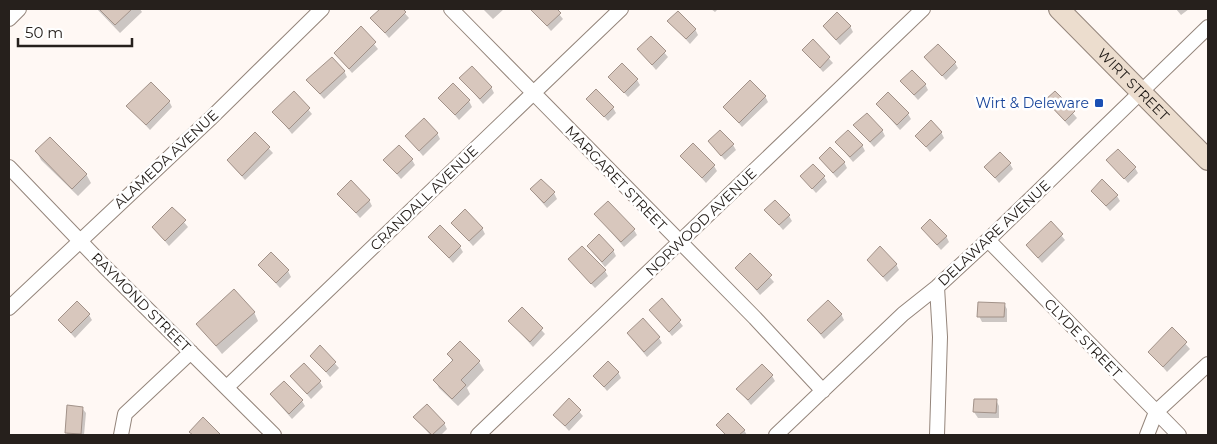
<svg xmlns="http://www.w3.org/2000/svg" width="1217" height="444" font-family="Montserrat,sans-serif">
<rect width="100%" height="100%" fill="#fff8f4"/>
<path fill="#0003" d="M97,9H140L142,12L120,33Z
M381,9H401L409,18L389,38L372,18Z
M483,9H504L493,19Z
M532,9H555L563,19L551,31Z
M711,9H718L715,12Z
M1176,9H1189L1181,15Z
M669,21L695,29L698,35L690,44Z
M850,26L853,32L840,45L824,27Z
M361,28L378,49L352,73L335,53Z
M651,37L668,57L656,70L639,50Z
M813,41L833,63L823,72L804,50Z
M926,58L955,63L958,68L946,80Z
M344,71L347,77L324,99L308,81Z
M610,77L637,80L640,85L628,97Z
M461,78L491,87L494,93L483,104Z
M902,82L925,84L928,90L918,100Z
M1055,92L1077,118L1069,126L1046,101Z
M294,93L312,114L292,134L274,112Z
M765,96L768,102L742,127L725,107Z
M440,98L469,101L472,107L459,120Z
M588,99L613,108L616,113L608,121Z
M169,101L172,107L150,130L128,106Z
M877,104L908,114L911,119L900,130Z
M855,126L882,130L885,136L874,147Z
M941,132L944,138L930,152L917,136Z
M437,133L440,139L423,156L407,137Z
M255,134L273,153L245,180L228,161Z
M709,142L733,145L736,150L725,160Z
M837,143L862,145L865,151L853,162Z
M37,152L86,174L91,183L78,196L41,160Z
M682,156L714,166L717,171L706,183Z
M820,159L844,162L847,168L837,178Z
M412,160L415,165L401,179L385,161Z
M1108,160L1135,168L1138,173L1128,183Z
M1010,164L1013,169L999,183L986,167Z
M801,176L824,177L827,182L816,193Z
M531,190L554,193L557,199L547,208Z
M1092,191L1117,196L1120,201L1110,211Z
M339,194L369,200L372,206L360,218Z
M172,208L188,227L169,246L153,227Z
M766,210L789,216L792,221L783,230Z
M595,214L634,230L637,235L624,247Z
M453,223L482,228L485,234L473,246Z
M1051,223L1065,240L1042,263L1027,246Z
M922,228L946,236L949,242L941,250Z
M430,237L460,247L463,252L453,263Z
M588,246L613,250L616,256L605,267Z
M750,255L774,282L760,295L737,268Z
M569,260L605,271L608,276L595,288Z
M868,260L896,264L899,270L887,282Z
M259,265L288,271L291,277L280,288Z
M662,300L683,326L672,336L651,310Z
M1004,304L1007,309V322H982L979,316Z
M522,309L545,334L533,347L510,321Z
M254,312L258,321L222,354L198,324Z
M841,314L844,320L824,339L808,320Z
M89,315L92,320L75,338L59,320Z
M1172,329L1190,349L1167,372L1150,352Z
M628,334L659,338L662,343L647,357Z
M320,347L339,368L330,377L312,356Z
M448,354L479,362L484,370L467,388L470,394L458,406L439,388L435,380L453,362Z
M618,372L621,378L607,391L595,376Z
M772,376L775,381L751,405L738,389Z
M292,377L320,382L323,387L311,399Z
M271,395L302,401L305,406L292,419Z
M569,400L583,416L569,431L555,415Z
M975,400H996L999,406V418H978L974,412Z
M82,408L86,413L84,435H68L66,432Z
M415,417L444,423L447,429L441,435H430Z
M717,425L744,430L747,435H725Z"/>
<path fill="#d8c7bd" stroke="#a29289" d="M99,9H132L115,25Z
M380,9H403L406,12L385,33L370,18Z
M530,9H557L561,13L547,26Z
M678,11L696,29L686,39L667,21Z
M837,12L851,26L836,40L823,26Z
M361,26L376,42L349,69L334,53Z
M651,36L666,51L652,65L637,49Z
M813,39L830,57L820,68L802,50Z
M938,44L956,62L942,76L924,57Z
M332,57L345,71L320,94L306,80Z
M622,63L638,79L624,93L608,77Z
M472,66L492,87L480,99L459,78Z
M912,70L926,84L914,95L900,81Z
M750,80L766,96L739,123L723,107Z
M151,82L170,101L146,125L126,106Z
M453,83L470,100L455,115L438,98Z
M596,89L614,107L604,117L586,99Z
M294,91L310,108L289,129L272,112Z
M1055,91L1075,111L1065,121L1045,100Z
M888,92L909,113L897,125L876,104Z
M867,113L883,130L870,142L853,125Z
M424,118L438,133L419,151L405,136Z
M931,120L942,132L926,147L915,136Z
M720,130L734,144L721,156L708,141Z
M848,130L863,145L850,157L835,142Z
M255,132L270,147L242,176L227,160Z
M50,137L87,174L72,189L35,151Z
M693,143L715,165L702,178L680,156Z
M399,145L413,159L397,174L383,160Z
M830,147L845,162L833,173L819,158Z
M1118,149L1136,167L1124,179L1106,160Z
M1000,152L1011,163L995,178L984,167Z
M813,164L825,176L812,189L800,176Z
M541,179L555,192L544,203L530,189Z
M1102,179L1118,195L1106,206L1091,191Z
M351,180L370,200L356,213L337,194Z
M775,200L790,215L779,225L764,210Z
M608,201L635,229L621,242L594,214Z
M172,207L186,220L165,241L152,227Z
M465,209L483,228L469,241L451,223Z
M930,219L947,236L937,245L921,228Z
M1051,221L1063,234L1038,258L1026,245Z
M440,225L461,246L449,258L428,237Z
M599,234L614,250L602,262L587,246Z
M582,246L606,270L591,284L568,259Z
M880,246L897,264L883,277L867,260Z
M271,252L289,270L276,283L258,265Z
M750,253L772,275L757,290L735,268Z
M234,289L255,312L216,346L196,324Z
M662,298L681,320L669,332L649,310Z
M828,300L842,314L821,334L807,320Z
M77,301L90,314L71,333L58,320Z
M978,302L1005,303L1004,317H977Z
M522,307L543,328L530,342L508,321Z
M643,318L660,337L644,352L627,333Z
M1172,327L1187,342L1163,367L1148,352Z
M460,341L480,361L461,380L466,385L452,399L433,380L453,360L447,354Z
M320,345L336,362L326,372L310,356Z
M608,361L619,372L604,387L593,376Z
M304,363L321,381L307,394L290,376Z
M762,364L773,375L748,400L736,389Z
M284,381L303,400L289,414L270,394Z
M569,398L581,410L565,426L553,415Z
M974,399H997L996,413L973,412Z
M427,404L445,423L432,435L413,417Z
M67,405L83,407L81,434L65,433Z
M728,413L745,430L739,435H726L716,425Z
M203,417L221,435H193L189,432Z"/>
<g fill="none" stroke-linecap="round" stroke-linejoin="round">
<defs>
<path id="street" d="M451,9L755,318L823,391
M9,19L19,9
M9,167L104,266L274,435
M988,240L1179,435
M937,287L940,337L937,435
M9,308L211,118L322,9
M227,387L621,9
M121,435L125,414L191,352
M478,435L923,9
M776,435L903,314L937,287L988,240L1208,27
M1147,435L1156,412L1208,364"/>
<g id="secondary">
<path id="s1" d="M1059,9L1208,160"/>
</g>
</defs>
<use href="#street" stroke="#94857b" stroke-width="16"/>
<use href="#secondary" stroke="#94857b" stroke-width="22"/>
<use href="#street" stroke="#fff" stroke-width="14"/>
<use href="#secondary" stroke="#ecddce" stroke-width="20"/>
</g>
<rect fill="#1a4fb4" stroke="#fff" stroke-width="2" x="1094" y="98" width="10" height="10" rx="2.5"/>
<g text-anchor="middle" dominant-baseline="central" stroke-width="5" stroke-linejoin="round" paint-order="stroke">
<g font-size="14" fill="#26201c" stroke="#fff">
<text stroke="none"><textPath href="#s1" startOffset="106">WIRT STREET</textPath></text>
<text transform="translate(166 159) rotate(-43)">ALAMEDA AVENUE</text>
<text transform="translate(616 178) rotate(46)">MARGARET STREET</text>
<text transform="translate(424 198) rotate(-44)">CRANDALL AVENUE</text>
<text transform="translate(701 222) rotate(-44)">NORWOOD AVENUE</text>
<text transform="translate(994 233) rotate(-43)">DELAWARE AVENUE</text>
<text transform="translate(141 302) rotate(45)">RAYMOND STREET</text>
<text transform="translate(1083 338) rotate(46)">CLYDE STREET</text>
</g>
<g font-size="14" fill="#164399" stroke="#fff" text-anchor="end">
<text x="1089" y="103">Wirt &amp; Deleware</text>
</g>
</g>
<rect width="1217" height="444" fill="none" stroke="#26201c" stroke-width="20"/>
<path d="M18 38v8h114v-8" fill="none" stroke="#26201c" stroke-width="2.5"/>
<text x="25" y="38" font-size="15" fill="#26201c" stroke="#ffffff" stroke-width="4" paint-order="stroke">50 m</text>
</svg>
